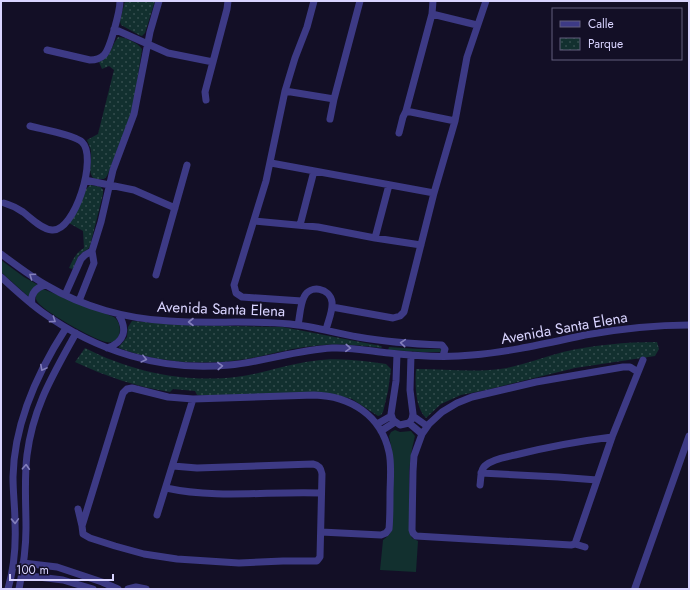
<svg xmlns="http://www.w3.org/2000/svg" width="690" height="590" font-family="Jost,sans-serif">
<defs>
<pattern id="park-dots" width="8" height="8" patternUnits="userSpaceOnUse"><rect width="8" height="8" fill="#12302f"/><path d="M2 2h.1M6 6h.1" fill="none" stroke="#344d4e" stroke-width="1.8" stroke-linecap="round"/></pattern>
</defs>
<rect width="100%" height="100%" fill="#130f26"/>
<path fill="#12302f" d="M1,260L24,277L40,286L30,298L1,272Z
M43,289L114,317C124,324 121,346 106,342C95,340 41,310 37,301C35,298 36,296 37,292Z
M389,347L419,349H440L443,350L441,352H422L390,350H388Z
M395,430L400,432L411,431L415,436L412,449L409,471V528L412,538L418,541L416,572L380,570L383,540L389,535L391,531L392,451L389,436L391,432Z"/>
<path fill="url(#park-dots)" d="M125,1H155L145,33L142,36L139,35L121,25L120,21Z
M118,37C125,37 138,43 142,49L134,101L129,120L107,176L104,179H94C87,172 92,162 91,153C91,148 89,145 87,140L98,134L114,70L109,66L102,69L99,62C110,57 111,47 118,37Z
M90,185L101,187L103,190V194L90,246L88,249L79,255L73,269L69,268C73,259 76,253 84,248L83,231L69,223L85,190Z
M132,321L180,325L283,327L381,346L382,347L381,348C359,345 337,343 314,346C291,348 269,355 246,359C204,366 159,363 119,348V347L127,337L128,327Z
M657,342L659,349L655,356L575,368L486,390L461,395L441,404L426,418C415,408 415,383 416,369C446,369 477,373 507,368C526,364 544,357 563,352C594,345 625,342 657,342Z
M85,348C132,372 184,383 236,377C262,374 287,364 313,361C338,357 362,361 386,364L391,369L388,391L383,412L381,415L378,416L352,399L328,393L210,396L197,395L195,391L173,389L170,392C137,387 105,376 75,362Z"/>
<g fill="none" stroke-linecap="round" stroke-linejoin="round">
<path stroke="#3d3a85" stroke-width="7" d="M432,14L477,25
M114,29L168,53L213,62
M47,50L90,60C95,60 100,59 104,55C110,49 120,11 120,1
M285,91L334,99
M206,100L205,92L227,9L228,1
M406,111L455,121
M330,119L334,99L360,1
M399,133L403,117L406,111L432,14L433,1
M271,163L434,193
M85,180L134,190L175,208
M4,203C11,205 17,208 23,212C31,218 41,229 52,230C75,232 98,157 82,142C75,135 41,129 30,126
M254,221L318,227L375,238L421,245
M300,225L314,171
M375,238L389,185
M1,254C16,265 30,276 46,285C83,307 127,319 169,321C209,324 250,320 290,324C313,326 335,333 358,337C386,342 414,344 442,345L445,349L443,356
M156,275L187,165
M1,277C14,289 28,302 42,312C96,351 162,372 229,365C263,362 296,350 332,348C351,347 370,351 389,353C416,356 444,358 472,355C510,352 547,343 585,335C619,329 655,325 689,325
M65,295L81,259L85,255L92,251
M79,301L94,263L92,251L101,222L113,170L134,114L150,32L159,1
M302,301L242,297L236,293L234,285L266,181L285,91L295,58L307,27L314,1
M32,304C30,294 36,287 46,285
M332,307L393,318L400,316L404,312L434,193L455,121L467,57L486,1
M298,325C300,316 300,305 304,297C310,284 330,288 332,302C333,311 328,321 326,330
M107,348C125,342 128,329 118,314
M397,354L396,381L391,414L393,420L400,425L409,423L412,419L413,414L410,390L411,355
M413,416L427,426
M409,423L422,434
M377,424L391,416
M381,431L395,422
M173,466L197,468L313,464C319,465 321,468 322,474L320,557L317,561H283L239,563L177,559L144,554L115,546L90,538L83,534L82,526L123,393L127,389L132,388L168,397L193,399L314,395C350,396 381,415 389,452C392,465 390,481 390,495C390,506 390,518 389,529L386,533L381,535L321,532
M481,473L558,477L597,480
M480,485C481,479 480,469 486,465C493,459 506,457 515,455C547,447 580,441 612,437
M166,488C217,499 269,491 321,493
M78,509L82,526
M157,515L193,399
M575,544L612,437L643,360
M585,547L575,544L571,545L416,536L413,533L412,530L413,471L414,456L422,434L429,424L442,412L457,403L472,397L536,382L623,367H630L638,372
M23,563L57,567L102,582L118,589
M22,575L63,580L93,589
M635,588L689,436
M8,589C14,568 16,545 15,523C15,508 13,493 13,477C14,423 37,373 66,328
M19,589C23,569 26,548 26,528C26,504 24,479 27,455C33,407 53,375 76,333
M128,589L136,587L146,589"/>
</g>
<defs><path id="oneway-chevron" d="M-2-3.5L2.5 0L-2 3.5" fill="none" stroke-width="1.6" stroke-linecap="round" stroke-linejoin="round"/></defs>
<g stroke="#837fbc">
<use href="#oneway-chevron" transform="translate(32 276) rotate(-145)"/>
<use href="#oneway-chevron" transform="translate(53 320) rotate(34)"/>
<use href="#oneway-chevron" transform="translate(191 322) rotate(180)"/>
<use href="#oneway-chevron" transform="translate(403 343) rotate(-175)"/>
<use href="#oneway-chevron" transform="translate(348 348) rotate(3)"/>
<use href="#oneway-chevron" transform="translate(144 359) rotate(14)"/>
<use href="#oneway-chevron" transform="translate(220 366) rotate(-3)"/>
<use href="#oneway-chevron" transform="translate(43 368) rotate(118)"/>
<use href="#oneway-chevron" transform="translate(26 467) rotate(-87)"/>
<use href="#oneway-chevron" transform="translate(15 521) rotate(88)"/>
</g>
<g text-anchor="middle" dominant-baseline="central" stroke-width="4" stroke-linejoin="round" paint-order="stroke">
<g font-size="15" fill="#d9d4ff" stroke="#130f26">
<text transform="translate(221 309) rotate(2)">Avenida Santa Elena</text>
<text transform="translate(564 328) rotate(-10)">Avenida Santa Elena</text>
</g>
</g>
<rect width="690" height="590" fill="none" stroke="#d9d4ff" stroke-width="4"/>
<rect x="552" y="8" width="130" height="52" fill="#130f26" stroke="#625e7d"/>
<rect x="560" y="21" width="20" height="6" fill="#3d3a85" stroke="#625e7d"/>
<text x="588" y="28" font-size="12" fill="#d9d4ff">Calle</text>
<rect x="560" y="38" width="20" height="12" fill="url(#park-dots)" stroke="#625e7d"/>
<text x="588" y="48" font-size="12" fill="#d9d4ff">Parque</text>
<path d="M10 574v6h103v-6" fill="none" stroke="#d9d4ff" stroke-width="2"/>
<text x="16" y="574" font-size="12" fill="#d9d4ff" stroke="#130f26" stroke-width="3" paint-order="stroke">100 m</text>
</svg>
